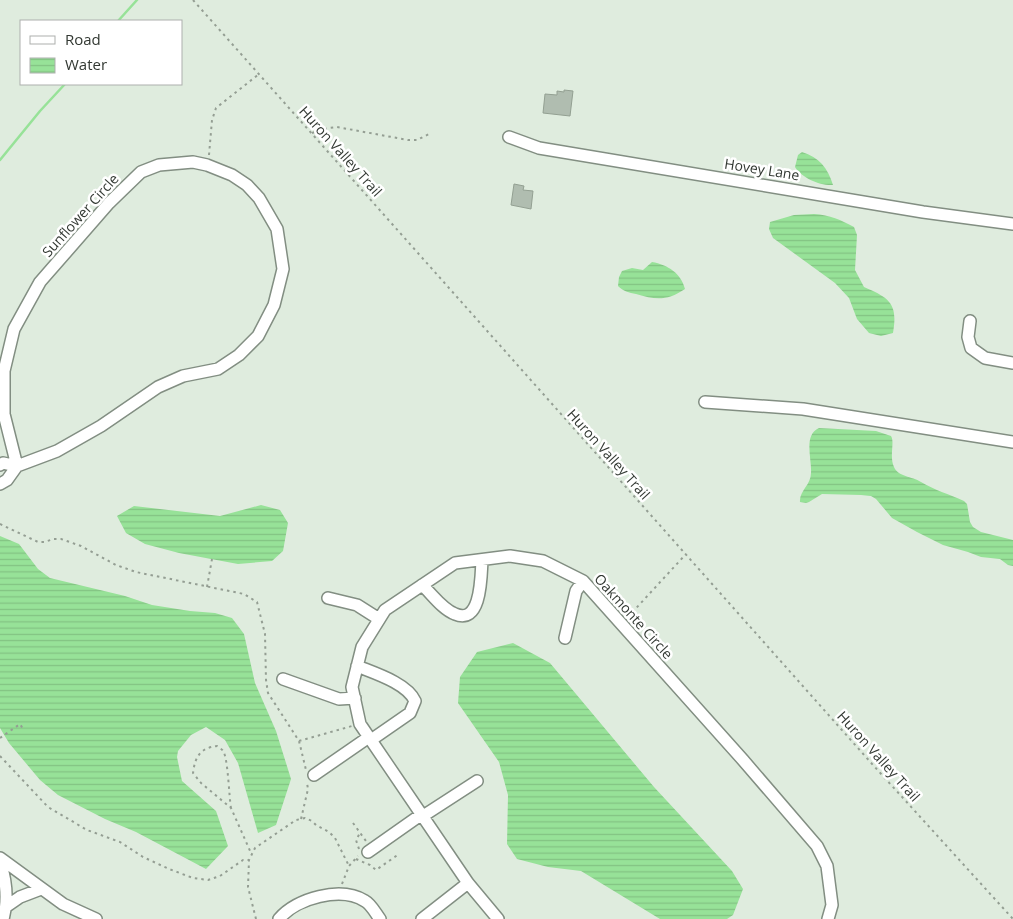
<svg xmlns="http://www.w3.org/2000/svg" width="1013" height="919" font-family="'Open Sans',sans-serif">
<defs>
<pattern id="water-rules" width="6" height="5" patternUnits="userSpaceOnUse" patternTransform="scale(1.25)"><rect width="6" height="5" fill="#97e298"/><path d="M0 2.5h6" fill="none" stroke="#83c383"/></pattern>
</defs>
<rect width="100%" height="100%" fill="#dfecde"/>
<path fill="url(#water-rules)" d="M802,152C819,157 828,168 833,185C820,186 802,178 795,167L798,155Z
M814,214C830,215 841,220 854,227L857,235L855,270L864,287C890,298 898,304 893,333L881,336L869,333L857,319L849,298L835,283L773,238L769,229L770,222L794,215Z
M652,262C668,265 681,273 685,289C667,301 656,300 636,294C629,293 623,291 618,286L619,277L622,271L632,268L643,270Z
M819,428L876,431L891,436C895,442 889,456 894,467C898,477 912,476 921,482C934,490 949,494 964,501L967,504L970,522L973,527L981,532L1013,540V566L1008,565L1000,559L981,557L968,552L943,545L917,532L892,518L876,499L871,496L861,495L822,494L809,502L806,503L800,502C799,491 811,485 811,473C812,459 803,435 819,428Z
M261,505L280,510L288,523L283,551L272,561L238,564L179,553L145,544L126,533L117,516L134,506L220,516Z
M0,536L19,544L38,569L50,578L125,596L152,605L190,611L215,613L232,618L244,634L255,683L276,731L291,779L276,825L258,833L238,763L225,740L206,727L191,735L178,751L177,757L182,781L216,811L228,846L206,869L136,832L105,819L58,795L40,780L9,743L0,728Z
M513,643L550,663L654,787L732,871L743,889L733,915L727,919H660L581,871L548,867L517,859L507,844L508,795L499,762L458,703L460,677L477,652Z"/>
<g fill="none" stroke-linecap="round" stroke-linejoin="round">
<path stroke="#97e298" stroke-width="2.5" d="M118,21L137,0
M0,160L40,111L65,84"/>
</g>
<path fill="#b0bdb0" stroke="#93a092" d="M564,90L573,91L570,116L543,113L545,94L557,95V91L564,92Z
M514,184L524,186L523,190L533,191L531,209L511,205Z"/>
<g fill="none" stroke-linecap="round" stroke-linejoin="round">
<defs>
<path id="minor" d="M509,137L539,148L923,212L1013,224
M193,162L207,165L232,175L247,185L259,198L277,229L283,269L274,305L258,336L239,355L218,369L183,376L158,387L101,426L57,451L17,466L4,414V371L14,329L40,282L109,203L141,172L159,165Z
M970,321L968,337L971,348L985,358L1013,363
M705,402L803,409L1013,442
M0,465L3,463L17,466L7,480L0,484
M422,585C432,594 442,609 455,614C482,626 481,574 482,560
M328,598L357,605L379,619
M565,638L576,591L583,581
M357,666C374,673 407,683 415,701L410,713L371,740
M283,679L339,699L355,698
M314,775L369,737
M423,816L477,781
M368,852L422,814
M0,858L63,904L96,919
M0,861C6,880 9,899 3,919
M7,906L20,897L41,889
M279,919C296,898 341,886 365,901C371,904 376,914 380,919
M422,919L468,883
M498,919L468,883L360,724L352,687L362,647L385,610L455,563L510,556L543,561L583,581L743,760L817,846L827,866L832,905L828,919"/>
</defs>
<use href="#minor" stroke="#828e82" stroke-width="14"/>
<path stroke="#949e93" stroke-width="2" stroke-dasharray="2.5 4" stroke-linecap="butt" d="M193,0L873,765L1013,919
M312,133L328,128L337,127L408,140H417L429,134
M209,155L212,120L216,108L259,74
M0,524L38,542H44L54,539H61L81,546L116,565L136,572L244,594L257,602L265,634L266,680L268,693L299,741L306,770
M207,587L212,559
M628,617L686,554
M0,738L20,724L23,729
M299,741L352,726
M0,756L48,807L87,830L120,842L143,857L169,869L193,878L208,880L220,876L243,860H249
M231,808C229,797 228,757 223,751C222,749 219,748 217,746C200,748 195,757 193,773L201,783L231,808L251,853
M301,819L308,789L307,783
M353,823L366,841
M359,849L356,840L360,833
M356,859L370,865L376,870L399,854
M342,884L349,866L358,856
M256,919L248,887L249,860L255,848L296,820L305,818L312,821L316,825L329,832L335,838L349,866"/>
<use href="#minor" stroke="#fff" stroke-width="11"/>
</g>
<g text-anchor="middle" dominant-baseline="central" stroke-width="5" stroke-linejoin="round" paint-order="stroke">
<g font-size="14" fill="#323832" stroke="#fff">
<text transform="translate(341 151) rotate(48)">Huron Valley Trail</text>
<text transform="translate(762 169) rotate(9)">Hovey Lane</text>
<text transform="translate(80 215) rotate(-48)">Sunflower Circle</text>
<text transform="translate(609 454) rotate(48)">Huron Valley Trail</text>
<text transform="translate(634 616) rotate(48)">Oakmonte Circle</text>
<text transform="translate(879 756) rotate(48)">Huron Valley Trail</text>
</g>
</g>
<rect x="20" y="20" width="162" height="65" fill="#ffffff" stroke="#adafad"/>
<rect x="30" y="36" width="25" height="8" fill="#ffffff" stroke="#adafad"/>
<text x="65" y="45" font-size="15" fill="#323832">Road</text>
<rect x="30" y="58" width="25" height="15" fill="url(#water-rules)" stroke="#adafad"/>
<text x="65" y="70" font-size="15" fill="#323832">Water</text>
</svg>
